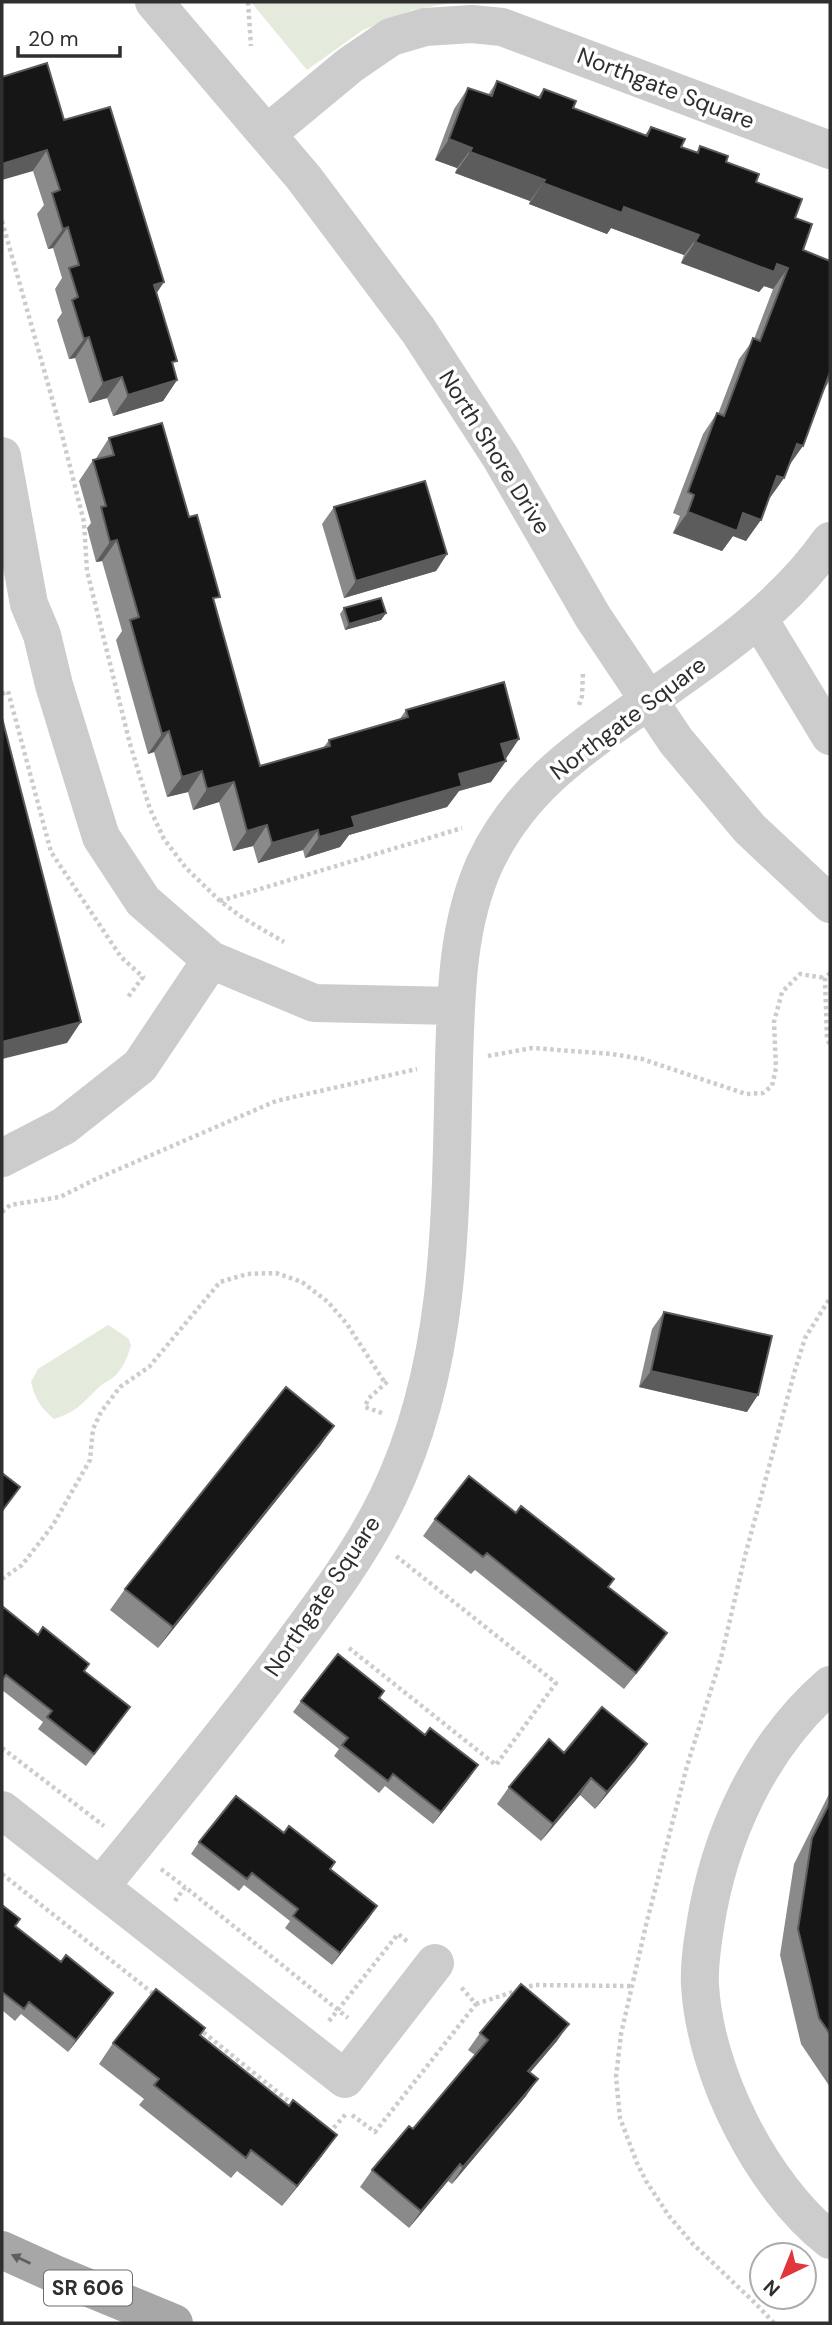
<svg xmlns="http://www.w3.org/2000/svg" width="832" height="2325" font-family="'DM Sans',sans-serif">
<rect width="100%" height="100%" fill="#fff"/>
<path fill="#e4ebdd" d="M251,2H456L413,10L363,30L307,70Z
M108,1325L128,1338L131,1345C128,1356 124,1366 116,1375C111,1380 103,1383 98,1388C82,1404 76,1412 54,1419C41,1408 35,1399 31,1382L38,1369Z"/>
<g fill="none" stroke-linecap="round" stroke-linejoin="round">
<path stroke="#ccc" stroke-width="4.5" stroke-dasharray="3.5 3.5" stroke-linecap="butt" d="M248,2L251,46
M2,221L59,423L84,522L87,571L130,744L150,809L164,839L186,868L220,901L243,918L284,942
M2,694L8,691L51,852L121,957L143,977L128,997
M579,705L582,696L583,672
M220,901L462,828
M830,973L825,978L827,1039L830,1045
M488,1056L532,1048L612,1054L642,1059L746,1094L763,1093L772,1086L776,1068L774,1022L782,992L800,974L825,978
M2,1212L10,1205L60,1197L96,1179L276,1101L417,1069
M382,1413L365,1407L368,1399L388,1381
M2,1579L22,1565L53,1525L90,1460L93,1429L101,1412L120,1387L149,1367L220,1282L247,1274L276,1273L302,1282L328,1302L347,1324L385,1383
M349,1648L496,1765L556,1683L396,1556
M2,1748L104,1826
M161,1869L185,1887
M2,1874L155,1995
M175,1901L185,1887L348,2018
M476,2004L534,1985L632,1986
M329,2021L398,1934L408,1942
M198,2028L295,2106
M352,2115L375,2132L476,2004L460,1986
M329,2133L346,2114
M774,2323L756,2304L692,2243L669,2216L646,2181L637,2163L620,2118L616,2077L621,2034L646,1925L687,1766L721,1658L745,1556L795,1370L805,1338L830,1298"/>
<path stroke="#ccc" stroke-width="38" d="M154,2L304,178L418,330L501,458L593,617L676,741L750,829L830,904
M268,133L350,65L391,37L425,27L472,24L502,27L830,150
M2,456L29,604L42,635L54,685L101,837L143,901L211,960
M759,619L830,736
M2,1158L64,1126L140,1066L211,960L314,1003L456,1006
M830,1685C760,1746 719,1836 705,1927C702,1946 699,1965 700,1985C705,2073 761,2185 830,2240
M2,1810L345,2079L435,1963
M100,1887C164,1808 230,1729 291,1646C326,1599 362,1551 388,1497C418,1435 435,1364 443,1296C452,1218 452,1139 454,1061C456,994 457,925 485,863C522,785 582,748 649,700C715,654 783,608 830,541"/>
<path stroke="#a7a7a7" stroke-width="38" d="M2,2250L55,2274L174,2323"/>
</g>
<path fill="#8a8a8a" d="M497,81L538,97L544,89L573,108L645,135L651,127L681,147L696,153L700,146L756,182L795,218L803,250L830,261V380L824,390L784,478L769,499L746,541L733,536L722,551L673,533L680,516L673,513L703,434L717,413L718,414L739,359L754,339L773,289L764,286L759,292L681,263L684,255L611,228L607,234L529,204L530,201L455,173L457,168L435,160L454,109L468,88L488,95Z
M64,120L164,282L156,293L177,380L163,401L113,416L107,398L89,403L75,358L69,359L57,320L62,313L55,289L62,278L53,248L48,249L37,214L44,205L33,171Z
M109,438L189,517L215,604L260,766L323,748L329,740L399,720L406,710L505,759L506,761L491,782L459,791L447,807L349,835L340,847L305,858L303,850L258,863L253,846L233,851L219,802L193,810L188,792L167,797L154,752L148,754L116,640L122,631L102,561L96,562L87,528L91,523L79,481L93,460H95Z
M334,507L447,554L436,571L344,598L322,524Z
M344,608L386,613L381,620L345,630L340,614Z
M664,1312L747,1412L639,1387L652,1329Z
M334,1426L320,1446L158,1648L110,1610L125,1589Z
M435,1519L608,1587L667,1633L624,1689L475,1570L471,1574L423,1536Z
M2,1606L130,1707L86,1766L38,1729L43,1722L2,1690Z
M380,1698L470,1777L433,1824L385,1786L379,1793L334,1756L339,1749L293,1712L301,1701Z
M647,1744L635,1761L595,1809L580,1795L541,1841L497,1804L509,1787L564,1753Z
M830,1792V2087L801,2044L780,1955L794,1864Z
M199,1842L330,1869L369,1918L332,1965L285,1928L290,1921L244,1885L239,1891L191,1854Z
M2,1905L15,1926L61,1962L113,1993L68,2052L21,2014L15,2021L2,2010Z
M480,2033L557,2041L530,2072L526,2096L452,2184L448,2181L409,2228L360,2187L372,2170L413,2129L475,2055L468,2050Z
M200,2035L322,2156L282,2206L237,2171L231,2178L139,2105L144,2099L99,2064L113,2043Z"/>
<path fill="#5c5c5c" d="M449,139L472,148L457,168L435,160Z
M47,150L33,171L2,180V164Z
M470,152L545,180L530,201L455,173Z
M543,183L624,207L699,235L684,255L611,228L607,234L529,204Z
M68,227L53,248L48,249L63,229Z
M695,242L777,264L788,268L773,289L764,286L759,292L681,263Z
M164,282L150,303L154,285Z
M89,337L75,358L69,359L84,339Z
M122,377L107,398L89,403L103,383Z
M177,380L163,401L113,416L128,395Z
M797,444L803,446L788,467Z
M777,476L784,478L769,499Z
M688,512L743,513L761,520L746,541L733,536L722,551L673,533Z
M117,540L102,561L96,562L110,542Z
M447,554L436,571L344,598L356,581Z
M386,613L381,620L345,630L349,624Z
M169,731L154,752L148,754L162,734Z
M519,739L505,760L501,744Z
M506,761L491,782L459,791L447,807L349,835L340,847L305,858L319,837L352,817L459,774Z
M202,771L188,792L167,797L182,777Z
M234,782L219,802L193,810L207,789Z
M267,825L253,846L233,851L247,831Z
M318,830L303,850L258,863L272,843Z
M81,1022L67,1043L2,1059V1042Z
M651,1371L758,1395L747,1412L639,1387Z
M334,1426L320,1446L158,1648L173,1627Z
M667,1633L655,1650L624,1689L636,1673Z
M647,1744L635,1761L595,1809L607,1792Z
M478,1765L470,1777L433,1824L441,1812Z
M591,1778L580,1795L541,1841L553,1824Z
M377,1906L369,1918L332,1965L340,1953Z
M113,1993L105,2005L68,2052L76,2040Z
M569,2024L557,2041L517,2088L528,2071Z
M538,2079L526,2096L452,2184L463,2167Z
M337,2135L322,2156L282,2206L297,2186Z
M460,2164L448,2181L409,2228L421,2211Z"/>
<path fill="#161616" stroke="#5c5c5c" stroke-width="2" d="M47,63L64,120L110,107L164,282L154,285L177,361L172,362L177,380L128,395L122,377L103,383L89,337L84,339L72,300L78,297L69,268L79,265L68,227L63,229L52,193L60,190L47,150L2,164V77Z
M497,81L540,98L544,89L576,101L573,108L647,136L651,127L685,139L681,147L698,153L700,146L728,156L726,162L759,174L756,182L802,199L795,218L812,224L803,250L830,261V372L803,446L797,444L784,478L777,476L761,520L743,513L737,531L688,512L694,495L688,492L717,413L724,416L753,338L760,341L788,268L777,264L774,272L695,242L699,235L624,207L622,213L543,183L545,180L470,152L472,148L449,139L468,88L492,96Z
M162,423L189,517L197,515L220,597L213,598L260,766L330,746L329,740L408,717L406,710L504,682L519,739L501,744L506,761L459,774L462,786L352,817L355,827L319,837L318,830L272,843L267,825L247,831L234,782L207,789L202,771L182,777L169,731L162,734L130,620L139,617L117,540L110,542L101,507L106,506L93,460L114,455L109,438Z
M425,481L447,554L356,581L334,507Z
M381,598L386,613L349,624L344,608Z
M2,718L81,1022L2,1042Z
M664,1312L772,1336L758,1395L651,1371Z
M286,1387L334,1426L173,1627L125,1589Z
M2,1473L20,1487L2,1511Z
M469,1476L516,1513L521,1506L614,1579L608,1587L667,1633L636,1673L487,1553L483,1557L435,1519Z
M2,1606L38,1635L43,1627L89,1664L84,1671L130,1707L94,1754L47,1717L52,1711L6,1675L2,1680Z
M338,1654L384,1691L379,1698L425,1735L430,1728L478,1765L441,1812L393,1774L388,1781L342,1745L348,1738L301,1701Z
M602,1707L647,1744L607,1792L591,1778L553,1824L509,1787L549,1739L564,1753Z
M236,1796L284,1833L289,1826L335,1862L330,1869L377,1906L340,1953L293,1916L298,1909L252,1873L247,1879L199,1842Z
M830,1802V2034L819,2018L798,1929L812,1838Z
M2,1905L20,1919L15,1926L61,1962L66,1955L113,1993L76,2040L29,2002L24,2009L2,1992Z
M521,1984L569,2024L528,2071L538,2079L463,2167L460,2164L421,2211L372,2170L409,2126L413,2129L488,2040L480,2033Z
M156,1989L205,2028L200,2035L289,2106L293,2100L337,2135L297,2186L251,2150L246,2158L154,2085L159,2079L113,2043Z"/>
<defs><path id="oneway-solid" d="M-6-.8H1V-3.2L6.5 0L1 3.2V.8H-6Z" transform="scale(1.75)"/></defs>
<use fill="#5f5f5f" href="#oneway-solid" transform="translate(21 2259) rotate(-155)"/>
<g text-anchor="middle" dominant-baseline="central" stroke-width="7" stroke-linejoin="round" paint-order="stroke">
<rect fill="#fff" stroke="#6d6d6d" stroke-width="2" x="44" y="2270.5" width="88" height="35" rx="5"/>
<g font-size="21" font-weight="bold" fill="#2f2f2f">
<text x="88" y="2288">SR 606</text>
</g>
<g font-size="23" fill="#2f2f2f" stroke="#fff">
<text transform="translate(666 88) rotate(21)">Northgate Square</text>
<text transform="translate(495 452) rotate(58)">North Shore Drive</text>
<text transform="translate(628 718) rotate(-37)">Northgate Square</text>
<text transform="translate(322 1596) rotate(-56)">Northgate Square</text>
</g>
</g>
<rect width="832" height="2325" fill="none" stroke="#2f2f2f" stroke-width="7"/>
<g transform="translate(783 2276) rotate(223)"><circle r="33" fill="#ffffff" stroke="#acacac" stroke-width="2"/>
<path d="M0-5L12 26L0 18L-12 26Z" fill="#e0363c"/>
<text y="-10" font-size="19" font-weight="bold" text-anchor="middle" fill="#2f2f2f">N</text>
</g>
<path d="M18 46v10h102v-10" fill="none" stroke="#2f2f2f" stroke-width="3.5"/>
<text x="28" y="46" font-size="21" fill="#2f2f2f" stroke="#ffffff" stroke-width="5" paint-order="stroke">20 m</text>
</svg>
